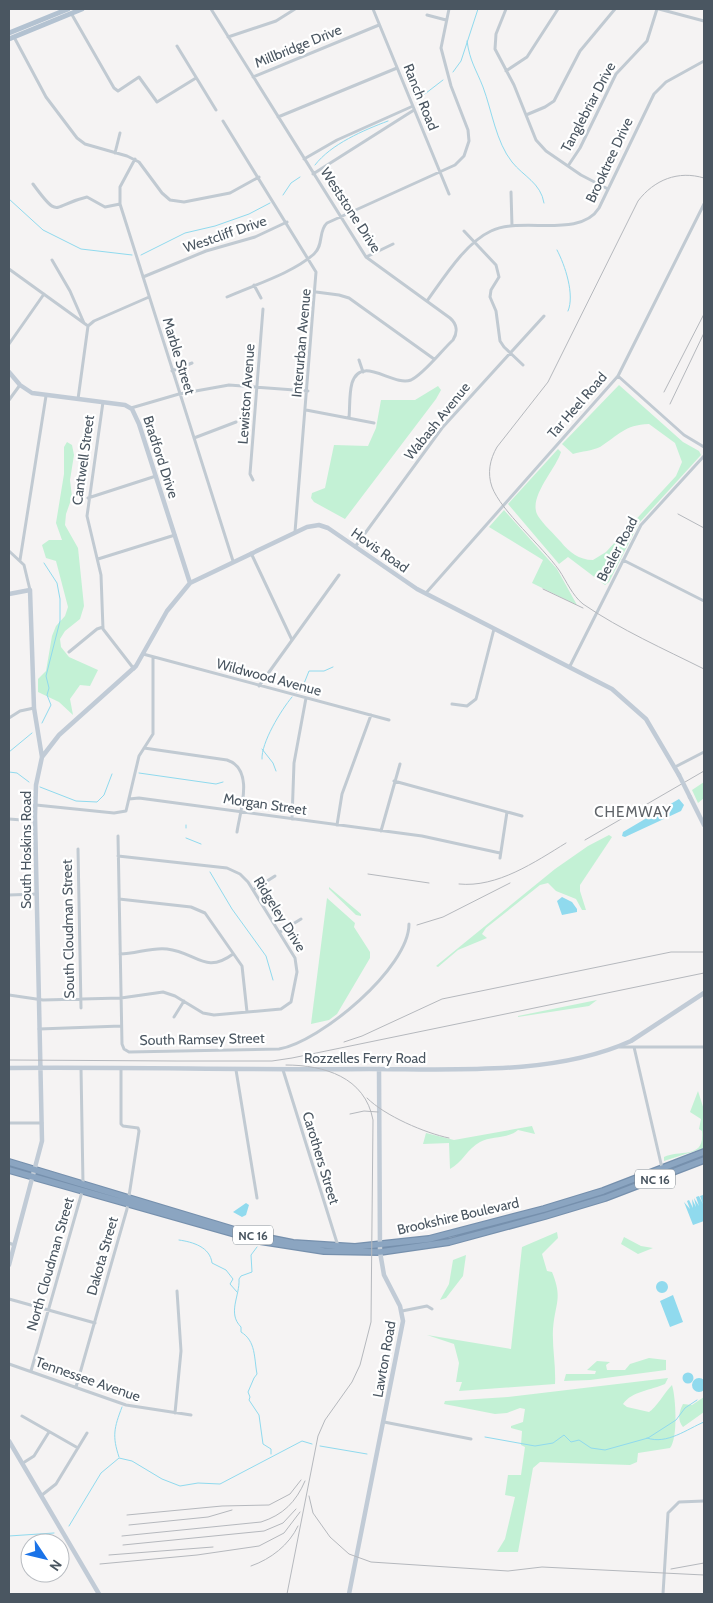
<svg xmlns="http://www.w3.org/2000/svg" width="713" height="1603" font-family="Cabin,sans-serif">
<rect width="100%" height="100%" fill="#f5f3f3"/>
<path fill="#c3f1d5" d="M619,385L683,442L699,451L701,455L639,523L609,582L605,585L568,557L559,564L508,504L558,449L561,452C556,469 527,498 538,516C543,524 554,534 561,542C569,552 579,560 593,560L606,552L676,476L682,462L675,443L649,424C624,425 619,435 600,447C592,451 582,451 573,454L562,444Z
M438,386L441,390L436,399L345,519L314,502L311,498L312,493L325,488L334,445L368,446L376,428L381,400H415Z
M67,442L72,445L74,455L70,480L72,497L66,514L65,525L78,548L84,606L80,619L65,631L60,639L61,647L69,657L98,670L90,686L80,685L70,699L73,715L59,702L38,692V679L46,671L52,636L56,626L65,616L68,607L56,561L46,558L42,545L49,540H62L56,523L64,474V447Z
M504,510L557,569L577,605L532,583L543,560L489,527Z
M704,782V798L698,803L692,790Z
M609,835L612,837L580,885V891L586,910H582L576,899L556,891L548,883L540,885L486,928L482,934L487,938L458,950L438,967L436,966L555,869L588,846Z
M329,887L361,914V916L356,915L329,889Z
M327,898L355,923L354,927L370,952V958L337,1014L329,1020L311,1024Z
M597,1000L589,1006L518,1017V1016Z
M698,1091L704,1110V1148L664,1161V1157C680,1149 705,1160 702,1131L699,1129L701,1119L690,1112Z
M532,1126L535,1134L518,1130C508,1139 491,1136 480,1142C468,1148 462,1163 450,1169L449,1143L423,1144L426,1133L454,1140Z
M557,1232L558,1238L542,1254L547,1271L552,1272C563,1299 555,1303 553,1329C552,1347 556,1366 555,1384L459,1391L462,1382H456L459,1363L454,1344L427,1335L511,1349L522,1247Z
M624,1237L641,1246L653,1248L638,1254L621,1244Z
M466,1255L463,1276L446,1298L440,1300L449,1284L453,1260Z
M649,1358L666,1360V1370L590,1380L564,1381L566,1374H595L596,1371L587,1370L597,1361L610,1362L606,1365L607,1370H625L630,1364Z
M668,1378L665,1384C652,1390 632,1391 623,1404L627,1407L649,1412C656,1408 665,1392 672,1385C676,1398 678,1438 670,1448L638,1453L637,1462L630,1465L540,1462L533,1468L518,1552H497L505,1539L515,1497L505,1495L508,1475H521L525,1447L521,1445L522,1431L511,1428V1426L523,1422L525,1409L520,1408L507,1413L495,1414L444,1404L445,1401L508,1397Z
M704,1397V1412L683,1427C677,1420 679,1412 683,1404L692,1405Z"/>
<path fill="#90daee" d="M679,799L684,805L681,811L625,837L622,836L623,832Z
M562,897L572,902L577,909V912L562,915L557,901Z
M703,1195L704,1221L693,1225L684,1202L690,1209L687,1201L689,1200L693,1208L692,1199L696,1207L694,1198L699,1206L696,1197L699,1196L703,1204L700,1196Z
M246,1203L249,1205L246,1215L242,1217L233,1212Z
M656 1287a6 6 0 1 1 12 0a6 6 0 1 1-12 0Z
M673,1295L683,1322L670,1327L660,1301Z
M682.5 1378a5.5 5.5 0 1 1 11 0a5.5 5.5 0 1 1-11 0Z
M692 1385a7 7 0 1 1 14 0a7 7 0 1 1-14 0Z"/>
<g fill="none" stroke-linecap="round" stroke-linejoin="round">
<path stroke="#90daee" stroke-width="1" d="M467,41C470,62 476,69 483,87C492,111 496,142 512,162C523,176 541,183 544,203
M453,72L461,61L478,9
M417,100L443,80
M315,165C331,144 364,130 388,121
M283,195L291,183L300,177
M9,199L43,230L81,249L132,255
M557,250C565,265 575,295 568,311
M141,255L185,233L215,226L249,214L270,203
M297,692L303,686L309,671H324L333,667
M42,723L51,705L47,695L49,688L46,676L60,621V599L57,583L44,563
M262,749L273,763L276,771
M9,752L32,733
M262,759C261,743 281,710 292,697
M9,772L17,773L29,782
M139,773L216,784L223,782
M40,787L76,801L97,802L104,795L112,774
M186,828V825
M186,838L201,844
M210,872L232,909L266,956L273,980
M261,1232L265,1226
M179,1240C193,1242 210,1247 212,1263L226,1270L233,1279L230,1284L237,1292
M257,1247L251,1255L252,1272L241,1276L239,1279C240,1296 227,1313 241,1327V1332C256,1341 254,1358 257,1374L254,1378L248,1392L250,1397L249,1400L259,1415L263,1444L271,1449V1454
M485,1437L535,1446L553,1443L564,1435L571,1442L579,1440L591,1448L605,1450L648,1438L676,1420L685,1408L697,1400
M647,1438C667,1445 687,1429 704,1422
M320,1446L367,1454
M119,1457C112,1436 114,1428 122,1407
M69,1526L101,1473L119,1458L132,1461L162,1479L180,1486L198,1483L220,1484L302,1441L312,1444
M9,1536L54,1533"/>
<defs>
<path id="highway" d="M9,1162L248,1234L293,1243L355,1247L429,1239L544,1209L603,1191L704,1152
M9,1170L260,1241L324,1251L380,1252L449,1242L545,1216L605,1198L704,1160"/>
</defs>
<use href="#highway" stroke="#7690ad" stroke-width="8"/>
<path stroke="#c1cad2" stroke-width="3" d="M211,9L366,257L450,318C457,324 458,332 453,340C442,350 424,374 411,380C393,387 361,354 352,383C349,394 350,407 349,418
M373,9L449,194
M506,9L496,34L495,49L514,85L536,140L546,151L581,175L608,189
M659,9L704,21
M71,13L114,88L118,91L139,77L157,102L196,78
M427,15L446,20
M14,37L46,97L77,138L85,144L127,156L139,162L162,193L170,200L184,202L230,193L259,177
M228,37L276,21L295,9
M177,46L216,110
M506,71L527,57L558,9
M253,77L379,25
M526,115L545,107L554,101L580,51L615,9
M278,117L397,68
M223,121L316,272L295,532
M115,153L120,133
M135,159L120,187V204L233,561
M304,159L337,140L413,106
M568,166L580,148L616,74L647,41L657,9
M313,174L414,110
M33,184C60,221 52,205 87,197L105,207L120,204
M511,192L512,226
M464,231L496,265L499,277L491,290L490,297L496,311L500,341L504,347L523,365
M366,257L393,244
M52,260L70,291L84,323
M9,269L88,326
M143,277L206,251L255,237L287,222
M254,285L261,298
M316,292L339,295L349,298L434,359
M227,297C254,285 293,273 314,254C324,245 318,231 327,223L455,165L464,156L469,141L468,130L451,86L441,48L449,9
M427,301C443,279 465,243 491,231C521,216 580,239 599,208L654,94L666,82L704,61
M88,326L94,321L149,297
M9,344L44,294
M359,360L363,372
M172,371L192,363
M618,376L684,435L704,447
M78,399L88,326
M9,400L20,385
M103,402L87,516L101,575L103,629L134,669
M131,408L179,394L229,385L308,391
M306,410L374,423
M194,438L236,422
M253,480L250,474L263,309
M88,498L156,476
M355,547L442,428L544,316
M9,551L24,565L30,590
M251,553L292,640
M98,559L175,535
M20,560L46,396
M623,560L704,601
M426,593L618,376L704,204
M69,652L97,629L103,627
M143,654L389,720
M570,666L641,525L704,456
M259,686L339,575
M452,704L467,706L476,699L494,629
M9,718L20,711L34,708
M144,748L227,760C255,769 240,811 237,832
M675,767L704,752
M394,781L522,816
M129,799L139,798L422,836L500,853
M36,805L114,813L126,811L139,756L153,734V658
M9,819L35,821
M292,819L294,763L306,698
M337,825L342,794L371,715
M381,831L400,764
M118,836L122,1044L124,1049L129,1052L279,1049C320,1042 409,968 409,924
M78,849L81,1008
M500,858L507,812
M253,890L275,876
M9,895L37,894
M119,899L191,907L205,913L242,966L247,1012
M280,932L301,919
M120,954C136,954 151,947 167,949C196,952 205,975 233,954
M9,995L43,1000L121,998L163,992L175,996L203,1013L214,1015L281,1009L291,1002L297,972L295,958L248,882L240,874L227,868L118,856
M174,1017L184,1001
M39,1029L121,1026
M620,1047H704
M634,1047L662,1168
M81,1068L83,1184
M236,1070L257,1198
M283,1070L338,1246
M9,1123H42
M9,1243L14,1245
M9,1299L95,1323
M402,1311L427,1306L432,1309
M9,1364L126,1405L191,1415
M31,1371L82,1192
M76,1387L127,1209L139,1131L138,1128L123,1126L121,1124V1069
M175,1413L181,1351L177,1291
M22,1416L78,1448
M384,1422L471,1439
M23,1463L34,1456L49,1432
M42,1495L56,1484L87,1433
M663,1594L668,1513L679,1502L704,1501"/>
<path stroke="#c1cbd6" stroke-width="4.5" d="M9,372L20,385L32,393L125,405L132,409L139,424L190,583
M9,594L30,590L34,708L42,757L36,785L35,816L42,1141L9,1265
M42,757L59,735L136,666L167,611L190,583L307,527L319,525L328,528L417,589L612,689L646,719L679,775
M690,797L704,825
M9,1068C129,1067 249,1070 369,1069C453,1069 554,1076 631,1041L704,993
M9,1441L99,1594
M349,1594L403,1321L400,1306L384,1275L380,1252L379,1069"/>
<path stroke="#b3c2d1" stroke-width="5" d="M9,33L68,9
M9,39L82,9"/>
<use href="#highway" stroke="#8ba5c1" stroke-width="5.5"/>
<path stroke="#b5b8bd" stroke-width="1" d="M704,178C678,170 654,180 638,201L548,382L497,447C490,459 487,473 492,487C501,511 542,546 559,570C567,582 572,595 583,604C621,630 664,649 704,669
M664,392L704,314
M670,404L704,333
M678,514L704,528
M543,589L583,608
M585,840L704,771
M368,874L429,883
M459,884C497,888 535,862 566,843
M417,925L443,917L510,883
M344,1042L362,1036L442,999L671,952H704
M9,1060L176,1061H272L292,1058L704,973
M286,1065C324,1065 365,1077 373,1120L371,1322L360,1365L352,1382L325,1420L318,1436L287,1594
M367,1098C385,1116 425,1133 449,1138
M350,1114L364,1111L378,1112
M309,1496L313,1513L330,1537L349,1554L371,1562L508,1571L542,1567L704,1575
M127,1515L222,1506L269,1505L290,1494L301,1480
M129,1525L208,1517L232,1510
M122,1536L261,1522C283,1515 296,1502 305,1481
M123,1545L264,1531L283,1523L296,1509
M109,1555L213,1547
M100,1564L197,1555L259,1546L284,1533L300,1512
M251,1566C271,1559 289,1545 298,1526
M671,1569L704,1563"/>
<path stroke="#c1cbd6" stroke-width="4.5" d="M679,775L690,797"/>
</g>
<g text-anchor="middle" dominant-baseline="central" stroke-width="4.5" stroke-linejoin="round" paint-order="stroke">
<g fill="#fff" stroke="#808990" stroke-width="1">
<rect x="635" y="1169.5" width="40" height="19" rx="4"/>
<rect x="233" y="1225.5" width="40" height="19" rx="4"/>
</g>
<g font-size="12" font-weight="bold" fill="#4a5661">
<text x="655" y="1179">NC 16</text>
<text x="253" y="1235">NC 16</text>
</g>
<g font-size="14" fill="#4a5661" stroke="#fff">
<text transform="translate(298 46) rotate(-22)">Millbridge Drive</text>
<text transform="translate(421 97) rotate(68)">Ranch Road</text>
<text transform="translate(588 107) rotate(-62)">Tanglebriar Drive</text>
<text transform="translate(609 160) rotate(-65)">Brooktree Drive</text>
<text transform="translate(351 210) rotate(57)">Weststone Drive</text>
<text transform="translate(225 234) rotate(-19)">Westcliff Drive</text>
<text transform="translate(301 343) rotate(-85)">Interurban Avenue</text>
<text transform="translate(179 356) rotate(73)">Marble Street</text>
<text transform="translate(246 394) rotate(-86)">Lewiston Avenue</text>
<text transform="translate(577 405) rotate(-49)">Tar Heel Road</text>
<text transform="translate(437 421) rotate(-51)">Wabash Avenue</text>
<text transform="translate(161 457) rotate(72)">Bradford Drive</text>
<text transform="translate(83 460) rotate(-82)">Cantwell Street</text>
<text transform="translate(617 549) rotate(-62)">Bealer Road</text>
<text transform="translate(380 550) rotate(35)">Hovis Road</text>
<text transform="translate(269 677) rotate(15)">Wildwood Avenue</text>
<text transform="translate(265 804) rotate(8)">Morgan Street</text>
<text transform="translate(26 850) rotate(-90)">South Hoskins Road</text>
<text transform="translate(280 914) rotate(58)">Ridgeley Drive</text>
<text transform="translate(68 929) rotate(-91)">South Cloudman Street</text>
<text transform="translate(202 1039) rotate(-1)">South Ramsey Street</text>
<text x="365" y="1058">Rozzelles Ferry Road</text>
<text transform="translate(321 1158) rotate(73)">Carothers Street</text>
<text transform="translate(458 1216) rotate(-13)">Brookshire Boulevard</text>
<text transform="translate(102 1256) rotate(-74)">Dakota Street</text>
<text transform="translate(50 1264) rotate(-74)">North Cloudman Street</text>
<text transform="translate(384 1359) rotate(-80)">Lawton Road</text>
<text transform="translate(88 1379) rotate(19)">Tennessee Avenue</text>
</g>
<g font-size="15" letter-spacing="1" fill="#5f6368" stroke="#fff">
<text x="633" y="812">CHEMWAY</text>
</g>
</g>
<rect width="713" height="1603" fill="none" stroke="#4a5661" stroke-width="20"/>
<g transform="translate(45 1558) rotate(125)"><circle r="24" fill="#ffffff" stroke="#b7bbc0"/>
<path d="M0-4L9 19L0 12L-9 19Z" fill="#1a73e8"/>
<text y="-8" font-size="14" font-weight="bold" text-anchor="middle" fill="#4a5661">N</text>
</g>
</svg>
